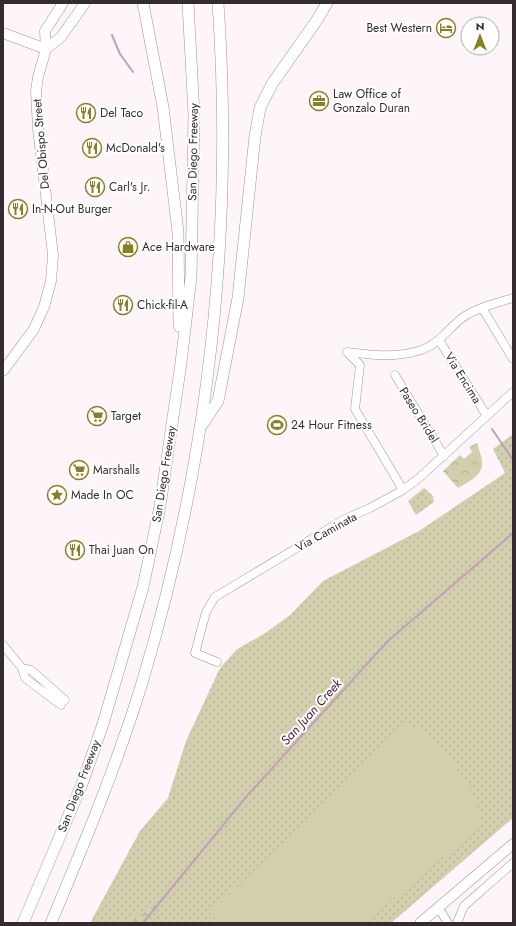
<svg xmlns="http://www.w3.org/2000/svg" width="516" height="926" font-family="Jost,sans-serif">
<defs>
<pattern id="grass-dots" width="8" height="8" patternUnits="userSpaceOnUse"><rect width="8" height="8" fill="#d1cfad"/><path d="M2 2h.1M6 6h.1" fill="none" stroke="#b4b295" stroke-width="1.8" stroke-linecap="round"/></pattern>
<pattern id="wetland-marsh" width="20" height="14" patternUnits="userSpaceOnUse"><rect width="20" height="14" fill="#d1cfad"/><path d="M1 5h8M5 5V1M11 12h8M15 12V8" fill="none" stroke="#b4b295"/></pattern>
<pattern id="park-crowns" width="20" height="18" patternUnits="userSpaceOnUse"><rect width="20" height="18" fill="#d1cfad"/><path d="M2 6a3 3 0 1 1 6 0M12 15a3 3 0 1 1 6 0" fill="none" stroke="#b4b295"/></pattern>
</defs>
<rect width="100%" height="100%" fill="#fdf5f9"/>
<path fill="url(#grass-dots)" d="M512,435L513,818L391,923H90L140,831L168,798L186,741L220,668L237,649L264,634L290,615L323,581L419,531L505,473L493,449Z
M424,488L433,496L434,502L416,515L408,501Z"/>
<path fill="url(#wetland-marsh)" d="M161,902L146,923H118Z"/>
<path fill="url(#park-crowns)" d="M477,443C478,449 482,455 482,462C484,475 468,482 458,488L443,471L460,455L464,459L472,452L469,447Z"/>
<path fill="#d1cfad" d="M408,723C415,728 424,732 431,738C450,754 480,799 482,824L365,923H218L210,913Z"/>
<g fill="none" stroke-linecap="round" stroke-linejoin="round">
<path stroke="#c2a0b5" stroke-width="2" d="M112,35L120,54L133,72
M492,429L513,460
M143,923L246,797L388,641L513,533"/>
<defs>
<path id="minor" d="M482,308L513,359
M439,340L487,416
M347,352C370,355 395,358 418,351C437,346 447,330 462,318C475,308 497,303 513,298
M347,352L360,365L355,409L403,490
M395,375L444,456
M3,645L22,668L25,678L61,705
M217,662L195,653L206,612L215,597L345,519L370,508L403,490L419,478L513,392
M22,668L31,670L65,700
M438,907L448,923
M457,923L464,906L513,863"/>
<path id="major" d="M3,33L46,49
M46,49L61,37L85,3
M3,371L34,329L44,307L51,281L53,255L38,128L36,91L38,77L46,49L45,31L63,3
M420,923L513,844"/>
<path id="highway" d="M143,3L163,107L178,232L179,326
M202,425L218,401L238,298L255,136L260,108L272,84L317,20L327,3
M23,923L82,784L103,724L143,587L160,506L181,363L191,277L194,115L188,3
M51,923C84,844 117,765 142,683C208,463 234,233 218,3"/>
</defs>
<use href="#minor" stroke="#a3919c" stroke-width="9"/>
<use href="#major" stroke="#a3919c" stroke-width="11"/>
<use href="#highway" stroke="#a3919c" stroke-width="12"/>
<use href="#minor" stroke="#fff" stroke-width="8"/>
<use href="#major" stroke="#fff" stroke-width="10"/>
<use href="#highway" stroke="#fff" stroke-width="11"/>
</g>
<defs>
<symbol id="hotel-ring" viewBox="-11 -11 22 22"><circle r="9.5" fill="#fff" stroke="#888027" stroke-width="1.5"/><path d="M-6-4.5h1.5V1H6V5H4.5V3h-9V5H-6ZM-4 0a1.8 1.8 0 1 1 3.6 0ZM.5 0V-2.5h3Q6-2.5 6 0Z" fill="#888027"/></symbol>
<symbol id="office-ring" viewBox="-11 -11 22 22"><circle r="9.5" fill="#fff" stroke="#888027" stroke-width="1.5"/><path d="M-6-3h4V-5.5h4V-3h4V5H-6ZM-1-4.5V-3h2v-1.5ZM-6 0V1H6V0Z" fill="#888027"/></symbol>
<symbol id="restaurant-ring" viewBox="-11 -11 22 22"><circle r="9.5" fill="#fff" stroke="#888027" stroke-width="1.5"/><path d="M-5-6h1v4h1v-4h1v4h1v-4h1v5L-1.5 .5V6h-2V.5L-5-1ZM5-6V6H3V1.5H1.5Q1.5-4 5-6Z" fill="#888027"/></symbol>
<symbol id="shop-ring" viewBox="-11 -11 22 22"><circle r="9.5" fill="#fff" stroke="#888027" stroke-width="1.5"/><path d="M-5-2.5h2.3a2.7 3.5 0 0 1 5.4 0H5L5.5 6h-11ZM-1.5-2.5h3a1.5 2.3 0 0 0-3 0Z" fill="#888027"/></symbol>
<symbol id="supermarket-ring" viewBox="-11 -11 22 22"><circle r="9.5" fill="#fff" stroke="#888027" stroke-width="1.5"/><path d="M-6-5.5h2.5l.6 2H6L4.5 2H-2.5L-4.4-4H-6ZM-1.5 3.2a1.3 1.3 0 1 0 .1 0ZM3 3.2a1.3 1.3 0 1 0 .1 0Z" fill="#888027"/></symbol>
<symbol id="stadium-ring" viewBox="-11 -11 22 22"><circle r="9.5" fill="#fff" stroke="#888027" stroke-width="1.5"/><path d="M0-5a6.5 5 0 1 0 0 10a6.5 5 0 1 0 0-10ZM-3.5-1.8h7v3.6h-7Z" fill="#888027"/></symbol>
<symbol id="sight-ring" viewBox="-11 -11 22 22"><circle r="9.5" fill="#fff" stroke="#888027" stroke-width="1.5"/><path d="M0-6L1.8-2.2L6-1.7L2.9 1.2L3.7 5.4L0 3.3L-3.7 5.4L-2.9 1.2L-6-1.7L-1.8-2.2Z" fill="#888027"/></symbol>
</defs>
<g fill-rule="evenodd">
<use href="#hotel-ring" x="435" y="17" width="22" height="22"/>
<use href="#office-ring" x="308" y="90" width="22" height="22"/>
<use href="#restaurant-ring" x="75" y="102" width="22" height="22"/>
<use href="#restaurant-ring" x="81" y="137" width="22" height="22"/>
<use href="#restaurant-ring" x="84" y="176" width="22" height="22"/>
<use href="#restaurant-ring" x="7" y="198" width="22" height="22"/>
<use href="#shop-ring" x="117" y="236" width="22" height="22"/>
<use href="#restaurant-ring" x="112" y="294" width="22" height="22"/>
<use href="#supermarket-ring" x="86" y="405" width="22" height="22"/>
<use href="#stadium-ring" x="266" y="414" width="22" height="22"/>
<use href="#supermarket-ring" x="68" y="459" width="22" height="22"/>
<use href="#sight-ring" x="46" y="484" width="22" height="22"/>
<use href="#restaurant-ring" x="64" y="539" width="22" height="22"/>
</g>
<g text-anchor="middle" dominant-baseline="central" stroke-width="4" stroke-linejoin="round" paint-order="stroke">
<g font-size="12" fill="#342c31" stroke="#fff" text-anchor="start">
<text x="432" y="28" text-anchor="end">Best Western</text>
<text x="333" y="94">Law Office of<tspan x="333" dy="14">Gonzalo Duran</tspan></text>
<text x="100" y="113">Del Taco</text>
<text x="106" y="148">McDonald's</text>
<text x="109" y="187">Carl's Jr.</text>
<text x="32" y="209">In-N-Out Burger</text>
<text x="142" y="247">Ace Hardware</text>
<text x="137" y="305">Chick-fil-A</text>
<text x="111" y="416">Target</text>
<text x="291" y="425">24 Hour Fitness</text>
<text x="93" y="470">Marshalls</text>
<text x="71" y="495">Made In OC</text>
<text x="89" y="550">Thai Juan On</text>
</g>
<g font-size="12" fill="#342c31" stroke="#fff">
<text transform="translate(41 144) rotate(-95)">Del Obispo Street</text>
<text transform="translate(193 152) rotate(-89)">San Diego Freeway</text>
<text transform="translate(463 378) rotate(58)">Via Encima</text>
<text transform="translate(419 415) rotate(58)">Paseo Bridel</text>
<text transform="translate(164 474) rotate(-81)">San Diego Freeway</text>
<text transform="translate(326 532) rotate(-29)">Via Caminata</text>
<text transform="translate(79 786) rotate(-69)">San Diego Freeway</text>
</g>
<g font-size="13" font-style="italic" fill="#481d3b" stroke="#fff">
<text transform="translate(311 712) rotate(-48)">San Juan Creek</text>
</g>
</g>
<rect width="516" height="926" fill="none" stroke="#342c31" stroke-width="8"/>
<g transform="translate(480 36)"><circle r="19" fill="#ffffff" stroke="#aeabad"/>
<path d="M0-3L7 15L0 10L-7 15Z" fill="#888027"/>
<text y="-6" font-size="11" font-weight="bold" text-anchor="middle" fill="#342c31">N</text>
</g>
</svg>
